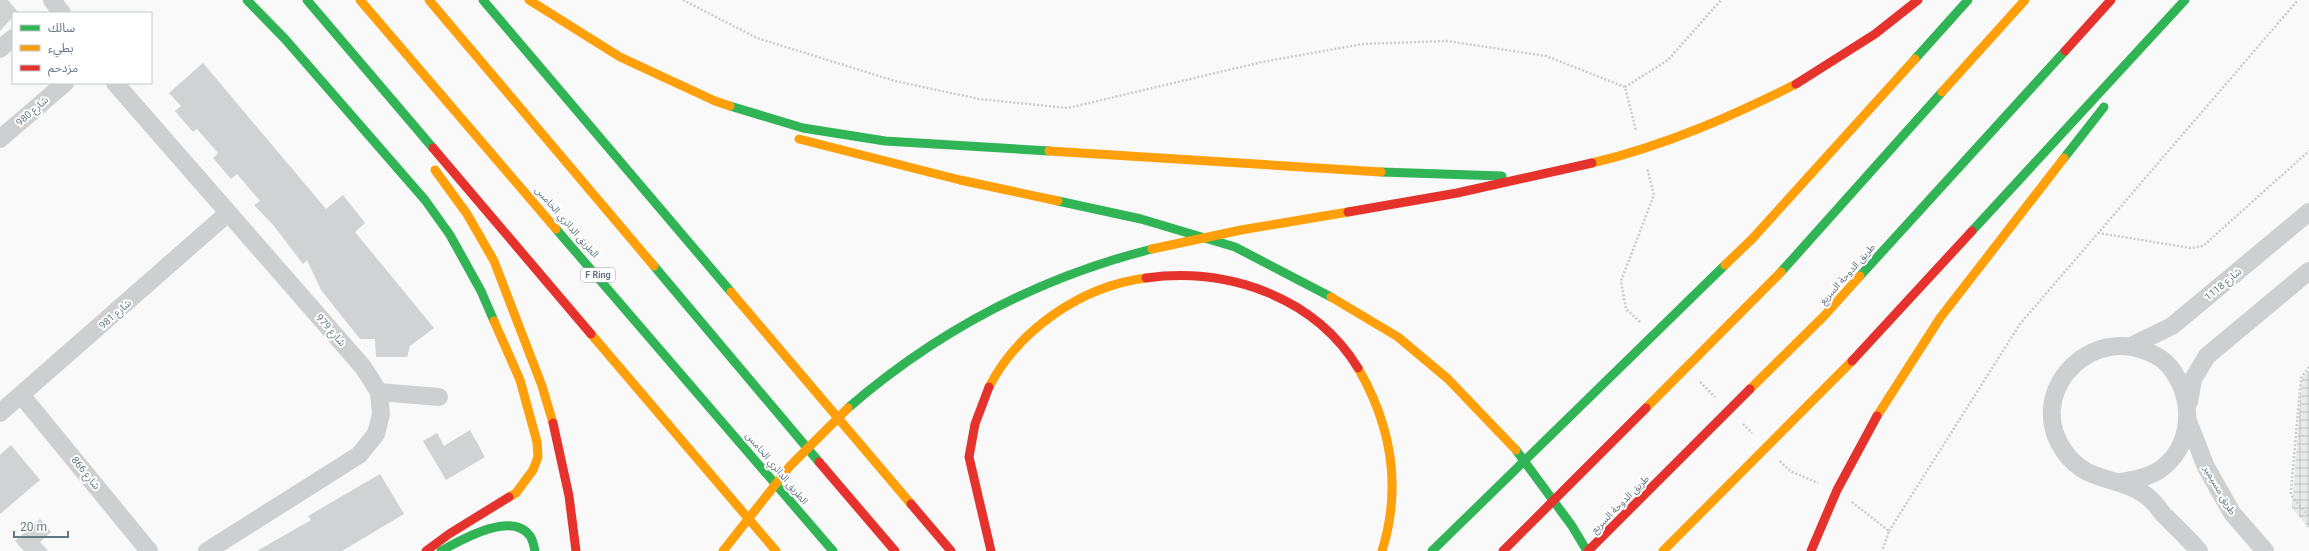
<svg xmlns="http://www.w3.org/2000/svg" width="2309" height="551" font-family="Roboto,'Noto Sans Arabic',sans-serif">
<defs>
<pattern id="industrial-grid" width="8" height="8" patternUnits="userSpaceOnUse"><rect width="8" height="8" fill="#e8e9e9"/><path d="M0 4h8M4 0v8" fill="none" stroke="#c0c1c2"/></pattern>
</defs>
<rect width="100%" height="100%" fill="#f9f9f9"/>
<path fill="url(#industrial-grid)" d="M2309,371V528L2292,508L2302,377Z"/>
<path fill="#d0d2d3" d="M0,0H8L18,12L13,13V17L0,31Z
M203,63L326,209L343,195L365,223L355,232L434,328L410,346L407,357H376L375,339H360L321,290L307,260L303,264L274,226L254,205L260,201L237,174L231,179L213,158L218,153L197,129L193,132L175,111L181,106L169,93Z
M470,430L485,457L446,480L423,441L437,433L444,446Z
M11,445L40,480L0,514V455Z
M380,474L404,514L342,551H257L311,520L308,516Z
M40,519L51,532L40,542L48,551H24L15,541Z"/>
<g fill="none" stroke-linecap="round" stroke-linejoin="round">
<path stroke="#cbcccd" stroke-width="2.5" stroke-dasharray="2 2" stroke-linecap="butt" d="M683,0L757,38L895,81L979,99L1068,108L1262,62L1363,44L1447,41L1546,56L1625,87L1636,131
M1625,87L1668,60L1721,0
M2098,233L2191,248L2203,246L2309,151
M1640,322L1626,309L1621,281L1654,195L1647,168
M2309,367L2301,378L2291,491V495L2309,517
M1700,382L1715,397
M1743,424L1752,433
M1780,461L1790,471L1818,483
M1852,502L1889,531L1882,551
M1889,531L2020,324L2298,0"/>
<path stroke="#cecfd0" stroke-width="18" d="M52,0L62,13
M0,49L13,38
M115,83L363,367L379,392L381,414L376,434L359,455L207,551
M0,139L65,83
M2131,346L2172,326L2309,212
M379,392L439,397
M22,396L149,551
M2189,402L2193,379L2207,356L2309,271
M0,413L228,213
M2188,421L2206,467L2232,513L2265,551
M2120,482C2133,480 2146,478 2158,471C2194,447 2195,399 2170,367C2164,359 2152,353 2143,350C2083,329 2026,397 2064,451C2087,484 2116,475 2144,494C2152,499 2158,507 2163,514C2175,526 2188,538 2199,551"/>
<path stroke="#30b455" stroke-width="9" d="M247,0L285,39L425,200L450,235L481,291L494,321
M307,0L433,148
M483,0L731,292
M1915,59L1968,0
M730,106L803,128L885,141L1049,151
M2064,158L2104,107
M1381,172L1502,176
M1058,201L1141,219L1235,247L1331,297
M556,229L833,551
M1972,231L2185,0
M654,266L819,462
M1781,272L1942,92
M1860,276L2065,51
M848,408C937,331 1037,278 1152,249
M1516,450L1572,526L1587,551
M441,551C461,540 512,510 530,536C533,540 534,547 535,551
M1432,551L1725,265"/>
<path stroke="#ff9f0a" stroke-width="9" d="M360,0L556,229
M429,0L654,266
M529,0L620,57L715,101L730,106
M1942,92L2025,0
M799,139L960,180L1058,201
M1049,151L1381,172
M1592,163C1664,146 1730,117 1796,84
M435,170L467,214L494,261L542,386L553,423
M1152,249L1241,230L1348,212
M1725,265L1753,238L1915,59
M731,292L911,504
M1331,297L1398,337L1448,379L1516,450
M494,321L520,380L537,442L538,457L533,470L516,493L509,497
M591,334L776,551
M1358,368C1391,425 1402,487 1382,551
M989,387C1019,329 1082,286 1146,278
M1750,389L1824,316L1860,276
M1646,408L1781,272
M1877,416L1940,318L2064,158
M723,551L790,466L848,408
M1663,551L1852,361"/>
<path stroke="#e5322d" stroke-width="9" d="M2065,51L2111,0
M1796,84L1875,34L1918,0
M433,148L591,334
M1348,212L1457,193L1592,163
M1146,278C1227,267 1314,296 1358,368
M1852,361L1972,231
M989,387L975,424L969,457L991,551
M553,423L569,496L576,551
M819,462L895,551
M911,504L951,551
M426,551L449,534L509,497
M1503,551L1646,408
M1588,551L1750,389
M1811,551L1837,490L1877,416"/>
</g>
<g text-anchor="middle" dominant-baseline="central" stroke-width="4" stroke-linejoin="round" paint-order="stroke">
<rect fill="#fff" stroke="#939fa8" stroke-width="1" x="581" y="268" width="34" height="14" rx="3"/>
<g font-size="9" font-weight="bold" fill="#657683">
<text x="598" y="275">F Ring</text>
</g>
<g font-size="10" fill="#657683" stroke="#fff">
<text transform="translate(32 111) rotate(-41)">شارع 980</text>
<text transform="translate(567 222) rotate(49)">الطريق الدائري الخامس</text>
<text transform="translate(1847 274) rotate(-48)">طريق الدوحة السريع</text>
<text transform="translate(2223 284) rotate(-40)">شارع 1118</text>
<text transform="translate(115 314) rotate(-41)">شارع 981</text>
<text transform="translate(331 330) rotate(49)">شارع 979</text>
<text transform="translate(777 468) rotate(50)">الطريق الدائري الخامس</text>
<text transform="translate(86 473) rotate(51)">شارع 866</text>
<text transform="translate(2220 490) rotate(60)">طريق مسيمير</text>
<text transform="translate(1620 504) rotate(-45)">طريق الدوحة السريع</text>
</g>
</g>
<rect x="12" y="12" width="140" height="72" fill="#ffffff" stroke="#c1c8cd"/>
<rect x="20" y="25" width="20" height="6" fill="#30b455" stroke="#c1c8cd"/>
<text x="48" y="32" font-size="12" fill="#657683">سالك</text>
<rect x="20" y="45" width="20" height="6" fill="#ff9f0a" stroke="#c1c8cd"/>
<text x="48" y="52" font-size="12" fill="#657683">بطيء</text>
<rect x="20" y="65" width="20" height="6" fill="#e5322d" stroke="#c1c8cd"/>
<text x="48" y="72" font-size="12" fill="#657683">مزدحم</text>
<path d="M14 531v6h54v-6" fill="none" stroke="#657683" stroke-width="2"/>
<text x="20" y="531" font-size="12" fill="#657683" stroke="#ffffff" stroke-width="3" paint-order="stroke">20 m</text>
</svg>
